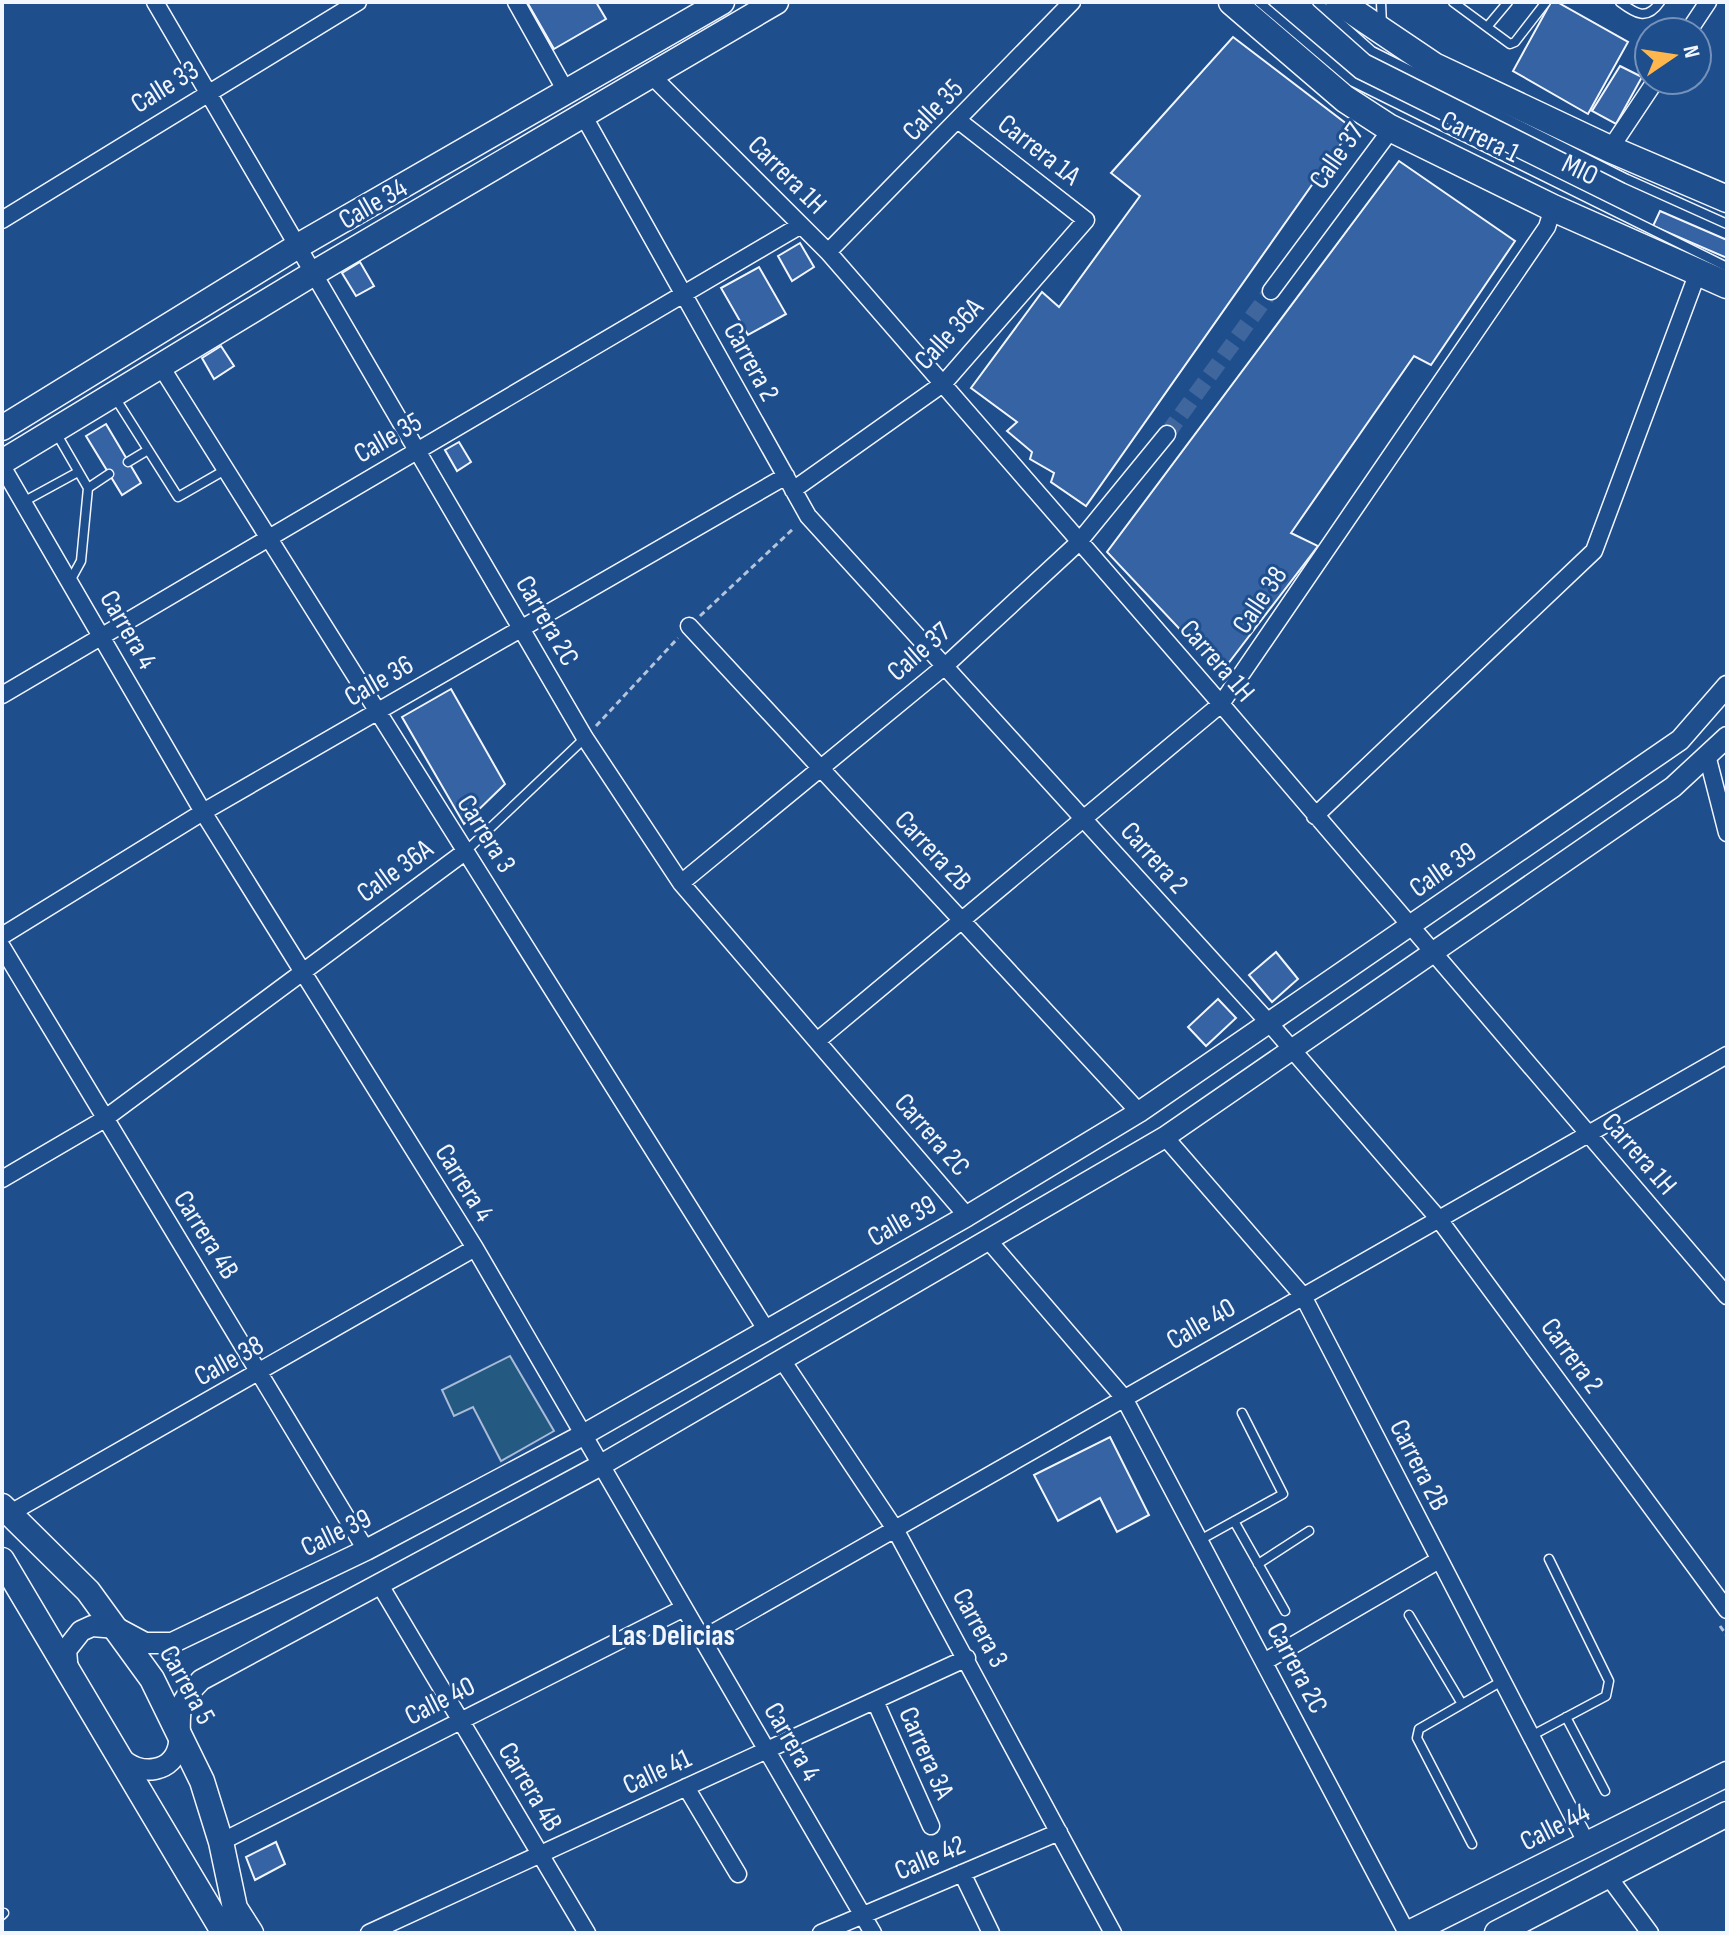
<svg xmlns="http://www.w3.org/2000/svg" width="1729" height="1935" font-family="'Sofia Sans Condensed',sans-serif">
<rect width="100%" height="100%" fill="#1f4e8c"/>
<path fill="#245a82" stroke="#a8bbd7" stroke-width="2" d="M510,1356L554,1431L501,1461L473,1407L454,1416L442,1390Z"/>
<path fill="#3563a3" stroke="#f2f6ff" stroke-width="2" d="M527,2H596L606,19L554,49Z
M1551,2H1557L1628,42L1588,114L1513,71Z
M1233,37L1352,128L1086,506L1051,482L1054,473L1030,459L1032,452L1007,431L1017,422L971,388L1042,292L1059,307L1140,196L1111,173Z
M1620,66L1642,77L1616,124L1592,111Z
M1399,161L1515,241L1431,365L1414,356L1291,533L1318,546L1221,673L1107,552Z
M1660,211L1727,240V258L1653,226Z
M800,243L814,267L792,281L778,256Z
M360,262L374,286L356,296L342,273Z
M759,267L786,314L748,335L721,288Z
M221,346L234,366L214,379L202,358Z
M106,424L141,483L122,495L86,436Z
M459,442L471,462L457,471L445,450Z
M451,689L505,784L464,824L402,717Z
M1276,952L1298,979L1272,1002L1249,975Z
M1218,999L1236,1018L1206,1046L1188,1027Z
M1110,1437L1149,1515L1117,1532L1100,1498L1058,1521L1034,1475Z
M276,1842L285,1864L255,1880L246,1857Z"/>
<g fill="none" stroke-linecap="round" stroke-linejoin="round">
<path stroke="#3f679d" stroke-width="16" stroke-dasharray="16 8" stroke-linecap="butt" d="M1167,434L1271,291"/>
<defs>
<path id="service" d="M1259,2L1353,82L1727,267
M1317,2L1372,51L1627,179L1727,224
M1381,2L1382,26
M1453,2L1510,44L1515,42L1546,2
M1620,2C1636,14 1647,21 1660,2
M1487,27L1508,2
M114,396L178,497L225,470
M55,431L88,488L109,474
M128,462L148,450
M23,502L78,472
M70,581L81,561L88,488
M466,851L585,738
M1234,1521L1285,1611
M1200,1540L1283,1494L1242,1413
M1258,1564L1309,1531
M1409,1615L1462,1704
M1566,1717L1605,1791
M1531,1736L1606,1696L1609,1681L1549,1559
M1472,1844L1417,1738L1419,1729L1502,1681
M2,1915L4,1913"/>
<path id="minor" d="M155,2L585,738L681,883L967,1216
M516,2L567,93
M1688,32L1708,2
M652,76L828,252L1221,704L1727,1296
M583,115L808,516L1270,1024L1438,1218L1727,1610
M1610,149L1656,80
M2,220L358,2
M828,252L1072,2
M1271,291L1384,139L1388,127
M160,365L767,1331
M2,466L203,812L475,1248L873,1933
M793,490L944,383L1086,220L959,121
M689,626L1139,1112
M2,695L801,225
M1707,755L1727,833
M1315,816L1594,551L1698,272
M681,883L945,666L1078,543L1167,434
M2,936L203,812L786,476
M2,947L366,1550
M817,1041L1221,704L1547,227L1553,208
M1165,1137L1303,1296L1587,1844
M2,1179L103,1120L466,851
M989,1241L1124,1398L1407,1933
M782,1360L895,1529L1113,1933
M7,1515L475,1248
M380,1585L587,1933
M702,1639L1727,1055
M1264,1662L1439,1560
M875,1701L931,1826
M686,1787L738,1874
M221,1842L684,1608
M962,1873L991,1933
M1608,1876L1650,1933
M369,1933L967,1658
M821,1933L1059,1832"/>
<path id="tertiary" d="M68,1673L66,1650L81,1631L92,1626L117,1628L145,1643H172L366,1550L583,1435L967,1216L1139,1112L1680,740L1727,686
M121,1758C139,1777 175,1773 179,1743C181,1730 178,1717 182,1705C185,1695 195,1687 201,1680L601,1465L1165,1137L1673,787L1727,737"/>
<path id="secondary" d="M2,428L298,246L722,2
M2,462L314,273L776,2
M2,1506L88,1591L152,1679L202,1781L221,1842L235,1908L251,1933
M2,1560L224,1933
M1409,1933L1727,1774
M1497,1933L1727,1814"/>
<path id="primary" d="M1232,2L1345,99L1388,127L1553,208L1727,285
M1339,2L1434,66L1610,149L1727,199"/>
</defs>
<use href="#service" stroke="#f2f6ff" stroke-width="11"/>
<use href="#minor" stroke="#f2f6ff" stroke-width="19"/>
<use href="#tertiary" stroke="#f2f6ff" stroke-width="23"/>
<use href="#secondary" stroke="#f2f6ff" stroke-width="27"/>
<use href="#primary" stroke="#f2f6ff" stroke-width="29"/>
<path stroke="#b3c4dc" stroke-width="3" stroke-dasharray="6 4" stroke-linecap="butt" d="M700,616L794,528
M596,726L678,638
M1720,1626L1727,1636"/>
<use href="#service" stroke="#1f4e8c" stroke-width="8"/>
<use href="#minor" stroke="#1f4e8c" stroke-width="16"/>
<use href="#tertiary" stroke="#1f4e8c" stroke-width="20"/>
<use href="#secondary" stroke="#1f4e8c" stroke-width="24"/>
<use href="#primary" stroke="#1f4e8c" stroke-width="26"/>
</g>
<g text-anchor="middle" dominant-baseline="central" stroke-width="6" stroke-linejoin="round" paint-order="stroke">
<g font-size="28" fill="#f2f6ff" stroke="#1f4e8c">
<text transform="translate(165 87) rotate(-32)">Calle 33</text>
<text transform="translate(933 110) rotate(-46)">Calle 35</text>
<text transform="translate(1480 137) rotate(26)">Carrera 1</text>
<text transform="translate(1039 150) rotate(38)">Carrera 1A</text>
<text transform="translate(1337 156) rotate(-55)">Calle 37</text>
<text transform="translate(1580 170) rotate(26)">MIO</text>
<text transform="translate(787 175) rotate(45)">Carrera 1H</text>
<text transform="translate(373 204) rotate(-30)">Calle 34</text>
<text transform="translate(949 334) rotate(-47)">Calle 36A</text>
<text transform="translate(751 362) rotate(61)">Carrera 2</text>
<text transform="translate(388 438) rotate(-30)">Calle 35</text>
<text transform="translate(1260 600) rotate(-56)">Calle 38</text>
<text transform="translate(547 621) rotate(60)">Carrera 2C</text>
<text transform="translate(128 630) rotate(60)">Carrera 4</text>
<text transform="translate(919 652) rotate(-41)">Calle 37</text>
<text transform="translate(1217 661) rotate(49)">Carrera 1H</text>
<text transform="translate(379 681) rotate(-30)">Calle 36</text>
<text transform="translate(486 834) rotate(58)">Carrera 3</text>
<text transform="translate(933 851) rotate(47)">Carrera 2B</text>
<text transform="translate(1154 858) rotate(48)">Carrera 2</text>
<text transform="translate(1443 870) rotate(-35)">Calle 39</text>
<text transform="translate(395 871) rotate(-36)">Calle 36A</text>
<text transform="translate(932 1135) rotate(49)">Carrera 2C</text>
<text transform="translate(1639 1154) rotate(49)">Carrera 1H</text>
<text transform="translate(464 1183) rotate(58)">Carrera 4</text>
<text transform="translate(902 1221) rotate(-30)">Calle 39</text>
<text transform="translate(206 1235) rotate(58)">Carrera 4B</text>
<text transform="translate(1201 1324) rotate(-30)">Calle 40</text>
<text transform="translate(1572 1356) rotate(54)">Carrera 2</text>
<text transform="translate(229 1361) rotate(-29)">Calle 38</text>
<text transform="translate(1419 1465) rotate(63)">Carrera 2B</text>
<text transform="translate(336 1533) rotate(-26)">Calle 39</text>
<text transform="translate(980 1628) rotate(61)">Carrera 3</text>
<text transform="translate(1297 1668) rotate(62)">Carrera 2C</text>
<text transform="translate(187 1685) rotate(61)">Carrera 5</text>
<text transform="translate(440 1701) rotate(-27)">Calle 40</text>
<text transform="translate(792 1742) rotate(60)">Carrera 4</text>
<text transform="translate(926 1753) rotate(66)">Carrera 3A</text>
<text transform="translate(657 1772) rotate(-25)">Calle 41</text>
<text transform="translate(530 1787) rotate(59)">Carrera 4B</text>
<text transform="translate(1555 1827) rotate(-27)">Calle 44</text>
<text transform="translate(930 1858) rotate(-23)">Calle 42</text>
</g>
<g font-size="30" font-weight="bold" fill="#f2f6ff" stroke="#1f4e8c">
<text x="673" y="1636">Las Delicias</text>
</g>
</g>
<rect width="1729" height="1935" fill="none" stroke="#f2f6ff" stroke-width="8"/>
<g transform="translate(1673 56) rotate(77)"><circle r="38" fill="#1f4e8c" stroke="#7391ba" stroke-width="2"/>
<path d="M0-6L14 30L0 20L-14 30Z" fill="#ffb74d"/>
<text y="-12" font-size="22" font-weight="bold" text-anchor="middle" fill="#f2f6ff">N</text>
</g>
</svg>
